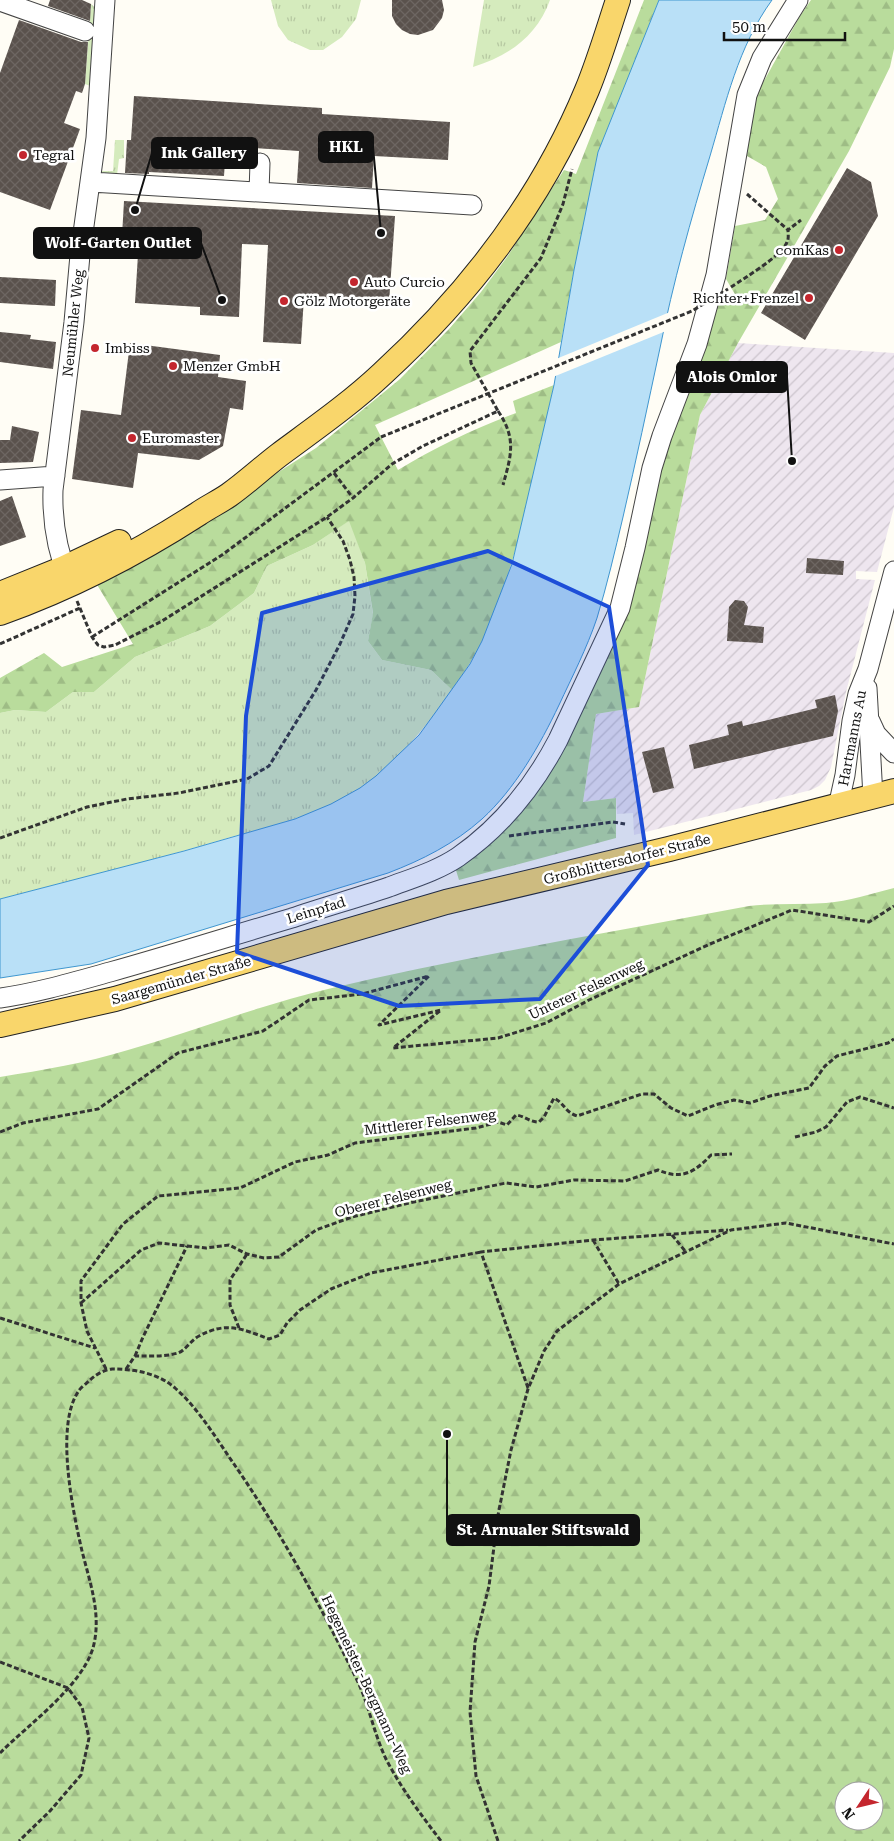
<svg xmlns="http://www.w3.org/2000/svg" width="894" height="1841" font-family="'Roboto Serif',serif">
<defs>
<pattern id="industrial-furrows" width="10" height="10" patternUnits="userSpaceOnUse" patternTransform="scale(1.25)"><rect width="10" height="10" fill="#eee6ef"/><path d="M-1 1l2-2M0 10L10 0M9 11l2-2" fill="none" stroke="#cbc4cc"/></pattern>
<pattern id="grass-tufts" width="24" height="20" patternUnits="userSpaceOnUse" patternTransform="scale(1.25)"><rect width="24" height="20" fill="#d5ebbd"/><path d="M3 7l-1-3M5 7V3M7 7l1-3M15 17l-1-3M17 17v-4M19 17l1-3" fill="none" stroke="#b6c8a1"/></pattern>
<pattern id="forest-firs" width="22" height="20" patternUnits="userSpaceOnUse" patternTransform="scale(1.25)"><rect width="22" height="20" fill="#b9dc9c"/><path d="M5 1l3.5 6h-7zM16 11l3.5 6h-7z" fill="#9ebc85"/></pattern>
<pattern id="building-cross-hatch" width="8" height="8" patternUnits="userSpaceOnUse" patternTransform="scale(1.25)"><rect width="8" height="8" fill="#5a524d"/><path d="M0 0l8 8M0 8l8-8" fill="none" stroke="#6d6662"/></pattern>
</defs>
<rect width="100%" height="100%" fill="#fffdf5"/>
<path fill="url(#industrial-furrows)" d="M738,343L894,353V507L877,572L856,571V579L875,580L846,692L831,767L825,780L819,786L811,790L634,835L633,813L617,814L616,798L583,802L596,714L639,707L700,415Z"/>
<path fill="url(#grass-tufts)" d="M271,0H361L356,19L342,37L323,50H310L288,40L278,26Z
M484,0H550C537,36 509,56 473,67Z
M91,4L99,11L93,87L85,84Z
M115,140H124V158L119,159L117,175L98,174V171H113Z
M350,520L365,563L373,614L368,641L382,660L431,670L452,690C426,727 397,763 359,789C321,814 275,825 231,837C155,860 77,879 0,899V713L15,710L46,712L73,692H94L135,657L210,626L254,593L267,566L313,545Z"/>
<path fill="url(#forest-firs)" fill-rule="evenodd" d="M644,0H659L650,22L574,270L561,342L375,425L398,470C436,447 475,428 516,413L513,401L554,385C534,471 520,560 482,641C474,658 463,674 452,690L431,670L382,660L368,641L373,613L365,563L349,521L313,545L267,566L254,593L210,626L135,657L94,692H73L46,712L15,710L0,713V678L44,653L62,667L133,644L96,583L155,551L316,448L400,379L449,329L481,292L507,257L564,170L576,174Z
M811,0H894V49L890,67L849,151L738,343L700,415L639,707L596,714L583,802L616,798V838L459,880L455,867L582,704L657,470L716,307L736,296L726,279L735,226L765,220L778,199L766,167L747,156L749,133L755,97L800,16Z
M894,888V1841H0V1077C43,1070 86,1063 128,1050C195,1031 260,1005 328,989C467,956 608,933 749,906C775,903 800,905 826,903C849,901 871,894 894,888ZM844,1791H874V1821H844Z"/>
<path fill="#b9e0f7" stroke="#3f96cf" d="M659,0H772C738,47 726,102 710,156C691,219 673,283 660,348C648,404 636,461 623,517C615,551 607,585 597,618C587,648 572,677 559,705C540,745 515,789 482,819C454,844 422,860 388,873L91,964L0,978V899L184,851L295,819L331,804L360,788L376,776L419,735L435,713L470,664L482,641L512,564L554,385L574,270L598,152Z"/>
<path fill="#fffdf5" d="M670,312L666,331L553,377L556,359Z"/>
<path fill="url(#building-cross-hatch)" d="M50,0H82L91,4L90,21L48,6Z
M392,0H442L444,10L442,18L433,30L418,35L410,34L402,30L396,24L392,16Z
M19,20L81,42H88L85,84L82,93L76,91L64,123L80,129L50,210L0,192V73Z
M134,96L322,108V114L450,122L448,160L374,156L372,188L297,183L299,151L226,146L224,176L149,172V174L125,173L127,140H131Z
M847,168L871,182L878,216L805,340L761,313Z
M124,201L395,216L389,303L304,297L301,344L263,342L268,245L242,244L239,317L200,315V307L135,303L139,238L122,236Z
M0,277L56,280L55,306L0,303Z
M0,332L31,335L30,339L56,342L53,369L0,362Z
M130,343L220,355L218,377L246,381L243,410L230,408L223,446L199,460L138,453L133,488L72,479L81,410L121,415Z
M12,426L39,432L33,462L0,463V440H10Z
M12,496L26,537L0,546V501Z
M807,558L844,561L843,575L806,573Z
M735,600L744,601L748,607L744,625L764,627L763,643L727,641L729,607Z
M835,695L838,711L833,736L694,769L689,745L729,735L727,725L742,721L743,726L817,708L815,700Z
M664,747L674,788L653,793L642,752Z"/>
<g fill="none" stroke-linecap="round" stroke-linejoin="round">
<defs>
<path id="minor" d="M0,1L85,31
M91,182L472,205
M259,192L260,163
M0,480L55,476
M69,580C57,551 52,522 53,490L74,322L80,255L96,138L105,0
M867,688L873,797
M870,721L876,734L894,753
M838,807L845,775L852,721L858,694L868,669L894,571
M0,998C37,993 74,982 110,972C171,955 231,936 292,918C324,907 357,898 389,887C413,878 437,871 458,857C501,827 534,786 558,740L620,608L635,548L652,468L662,436L697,344L716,275L747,95L762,58L798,0"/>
<path id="major" d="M0,594L64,568L119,542
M0,613C70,588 136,554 198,514C208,507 219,502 229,495C246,483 262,468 279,455C314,429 350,404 382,374C468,295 542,199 587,90C599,61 608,30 618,0
M0,1025L115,999L446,902L669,849L894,791"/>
</defs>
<use href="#minor" stroke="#444" stroke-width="21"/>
<use href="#major" stroke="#222" stroke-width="26"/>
<path stroke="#333" stroke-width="3" stroke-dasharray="5 2.5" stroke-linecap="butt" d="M747,194L788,230
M731,287C743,279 783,255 787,242C789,239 788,234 788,230L801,220
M498,411C517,439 511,456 503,485
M334,473L353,498
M77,601L92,637L98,645L104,647L115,645L162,621L327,517L353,498L392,464L423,446L498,411L471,363L470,351L541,258L563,204L572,169
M92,637L222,555L381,437
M0,644L80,608
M509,836L613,822L625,824
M0,838L87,807L127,799L179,793L247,779L269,766L316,690L340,644L353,614L355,596L354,577L350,560L343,541L327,517
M0,1132L23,1123L98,1109L178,1053L263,1031L309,1000L362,994L429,976L379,1025L441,1010L393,1048L498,1038L546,1023L589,1000L710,944L792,910L869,922L894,906
M795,1137L816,1132L826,1127L847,1102L860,1097L894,1108
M672,1235L686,1252
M593,1240L619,1284
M81,1303L141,1250L159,1243L206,1248L229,1245L247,1254L264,1258L279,1257L316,1230L352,1217L409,1203L506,1183L536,1187L574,1180L625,1181L658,1170C681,1180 694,1173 711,1155L732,1154
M0,1318L95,1348
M239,1328L230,1305V1280L247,1254
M135,1356L143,1337L187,1246
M106,1369L87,1331L81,1303V1281L123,1224L158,1196L240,1188L295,1162L328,1155L355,1143L476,1128L498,1122L507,1125L516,1115C525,1116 529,1122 539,1122L544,1117L554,1098C565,1104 565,1112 577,1116L642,1094H654L671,1108L688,1116L715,1105L734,1100L750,1103L770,1096L809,1088L825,1066L837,1056L888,1043L894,1039
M126,1369L135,1356C149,1356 164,1357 178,1353C186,1350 191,1340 199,1336C227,1321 242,1329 269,1339L280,1335L287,1323L300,1310L331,1289L371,1273L481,1252
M528,1388L481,1252L593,1240L728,1230
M0,1662L68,1688L82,1707L89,1738L81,1775L50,1811L19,1841
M0,1753C29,1724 81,1687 93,1648C102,1615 90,1583 82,1551C73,1512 55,1427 78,1392C80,1388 86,1384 89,1381C95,1375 103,1370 112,1369C134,1369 158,1373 175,1388C200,1410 217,1440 236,1467C282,1534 321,1607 357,1680C369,1705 374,1734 386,1759C401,1788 421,1815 441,1841
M498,1841L476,1776L470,1712L475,1642L489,1586L498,1515L511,1450L528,1389L544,1351L557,1331L619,1284L731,1230L786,1223L894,1244"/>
<use href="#minor" stroke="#fff" stroke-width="19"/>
<use href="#major" stroke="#f9d66b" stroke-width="24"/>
<path stroke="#333" stroke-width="3" stroke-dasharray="5 2.5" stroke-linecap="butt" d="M381,437L692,311L728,289"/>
</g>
<path fill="#1d4ed8" fill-opacity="0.2" stroke="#1d4ed8" stroke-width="4" stroke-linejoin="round" d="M488,551L609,607L648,865L540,999L399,1006L237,952L246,716L262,613Z"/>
<g fill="#c4262e" stroke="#fff" stroke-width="2">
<circle cx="23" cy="155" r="5"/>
<circle cx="839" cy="250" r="5"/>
<circle cx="354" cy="282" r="5"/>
<circle cx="809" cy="298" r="5"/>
<circle cx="284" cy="301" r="5"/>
<circle cx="95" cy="348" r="5"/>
<circle cx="173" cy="366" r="5"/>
<circle cx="132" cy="438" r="5"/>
</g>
<g text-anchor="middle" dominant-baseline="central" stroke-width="5" stroke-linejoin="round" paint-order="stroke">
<g font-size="14" fill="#111" stroke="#fff" text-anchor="start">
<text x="33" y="155">Tegral</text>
<text x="829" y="250" text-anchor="end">comKas</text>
<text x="364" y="282">Auto Curcio</text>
<text x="799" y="298" text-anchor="end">Richter+Frenzel</text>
<text x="294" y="301">Gölz Motorgeräte</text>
<text x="105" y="348">Imbiss</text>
<text x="183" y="366">Menzer GmbH</text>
<text x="142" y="438">Euromaster</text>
</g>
<g font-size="14" fill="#111" stroke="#fff">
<text transform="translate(73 323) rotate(-84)">Neumühler Weg</text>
<text transform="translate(852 738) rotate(-79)">Hartmanns Au</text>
<text transform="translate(627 859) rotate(-14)">Großblittersdorfer Straße</text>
<text transform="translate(316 910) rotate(-17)">Leinpfad</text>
<text transform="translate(181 980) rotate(-16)">Saargemünder Straße</text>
<text transform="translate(586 989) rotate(-25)">Unterer Felsenweg</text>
<text transform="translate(430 1122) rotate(-7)">Mittlerer Felsenweg</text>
<text transform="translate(393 1198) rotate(-14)">Oberer Felsenweg</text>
<text transform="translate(367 1684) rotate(65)">Hegemeister-Bergmann-Weg</text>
</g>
</g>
<path fill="none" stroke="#111" stroke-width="2" d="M381 233L373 147M135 210L152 153M222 300L201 243M792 461L787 377M447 1434L447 1530"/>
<g fill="#111" stroke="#fff" stroke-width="2">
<circle cx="381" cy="233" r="5"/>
<circle cx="135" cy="210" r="5"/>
<circle cx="222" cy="300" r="5"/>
<circle cx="792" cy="461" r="5"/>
<circle cx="447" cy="1434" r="5"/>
</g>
<g fill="#111" stroke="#111" stroke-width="2">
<rect x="319" y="132" width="54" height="30" rx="5"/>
<rect x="152" y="138" width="105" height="30" rx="5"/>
<rect x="34" y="228" width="167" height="30" rx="5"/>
<rect x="677" y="362" width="110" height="30" rx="5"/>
<rect x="447" y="1515" width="192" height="30" rx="5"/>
</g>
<g font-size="15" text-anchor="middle" font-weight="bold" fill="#fff">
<text x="346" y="152">HKL</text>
<text x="204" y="158">Ink Gallery</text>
<text x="118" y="248">Wolf-Garten Outlet</text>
<text x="732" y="382">Alois Omlor</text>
<text x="543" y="1535">St. Arnualer Stiftswald</text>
</g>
<g transform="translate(859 1806) rotate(235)"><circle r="24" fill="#ffffff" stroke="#a0a0a0"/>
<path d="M0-4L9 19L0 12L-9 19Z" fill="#c4262e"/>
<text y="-8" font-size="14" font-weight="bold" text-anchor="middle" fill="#111111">N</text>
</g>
<path d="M724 32v8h121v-8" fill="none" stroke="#111111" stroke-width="2.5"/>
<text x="732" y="32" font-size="15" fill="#111111" stroke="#ffffff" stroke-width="4" paint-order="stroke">50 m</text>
</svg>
